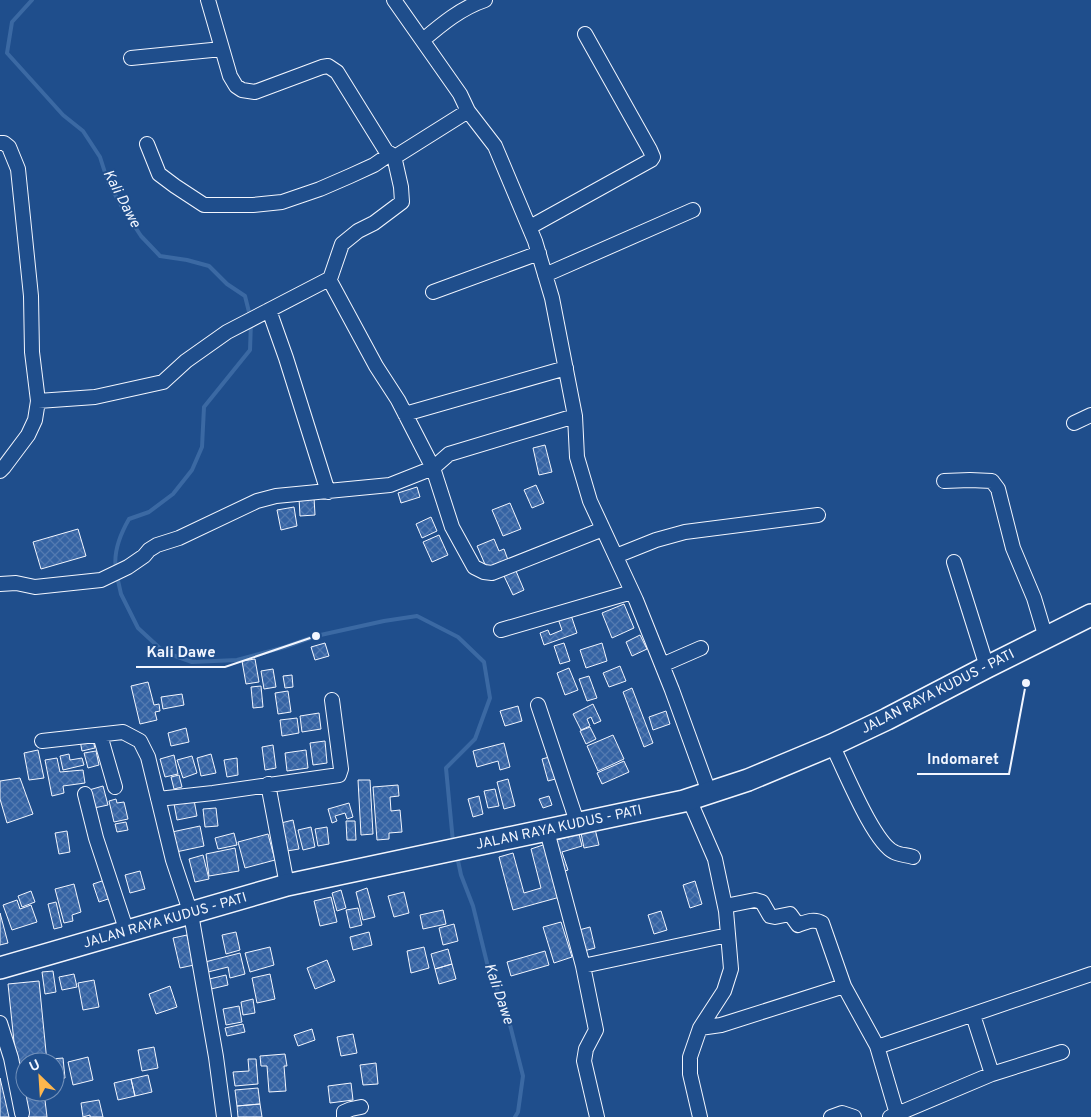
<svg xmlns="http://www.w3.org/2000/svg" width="1091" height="1117" font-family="Overpass,sans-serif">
<defs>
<pattern id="building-cross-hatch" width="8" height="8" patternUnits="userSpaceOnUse" patternTransform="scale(1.25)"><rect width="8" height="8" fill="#3563a3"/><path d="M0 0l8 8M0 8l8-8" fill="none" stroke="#537ab1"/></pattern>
</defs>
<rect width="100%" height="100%" fill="#1f4e8c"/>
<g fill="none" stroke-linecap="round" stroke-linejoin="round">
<path stroke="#3b69a3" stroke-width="4" d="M32,0L12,22L7,53L63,115L83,131L100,157L108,182L122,207L141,236L160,256L187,260L209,266L227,284L245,296L250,316
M116,569C113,552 121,533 129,519L149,512L173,494L192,470L202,447L204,407L250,350L251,322
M117,576L121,594L138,628L164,652L192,662L237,660L285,647L316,636L384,621L417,616L458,637L484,662L490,698L475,739L446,768L453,842
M457,856L461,875L473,906L488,967L507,1013L523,1076L518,1112L515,1117"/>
</g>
<path fill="url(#building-cross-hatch)" stroke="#f2f6ff" d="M545,445L552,472L539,475L533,448Z
M536,485L544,503L532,508L524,490Z
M417,487L420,497L401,503L398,493Z
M314,497L315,515L300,516L299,498Z
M510,503L521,529L503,536L492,510Z
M294,507L297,526L281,530L277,510Z
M431,517L437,531L422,538L416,524Z
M78,529L86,556L41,569L33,542Z
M439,535L448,555L432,562L423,542Z
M494,539L499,551L504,549L508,560L487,569L477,546Z
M516,571L524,590L513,595L504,576Z
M624,604L634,628L612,638L602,613Z
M570,612L577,633L544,645L540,633L548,630L550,635L562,630L557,616Z
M640,635L647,649L632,656L626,642Z
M325,643L329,656L315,660L311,647Z
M564,643L570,661L560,664L554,646Z
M602,643L607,661L586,668L580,650Z
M255,659L259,682L246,684L242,661Z
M620,666L626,681L609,687L603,673Z
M569,668L578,690L565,695L557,673Z
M273,669L276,687L264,689L261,671Z
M292,675L293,687L285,688L283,676Z
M589,676L597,698L587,701L579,679Z
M148,682L154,705L159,704L160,711L155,712L157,720L140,724L131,686Z
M261,686L263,707L253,708L251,687Z
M632,688L653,743L644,747L623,692Z
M288,691L291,712L278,714L275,693Z
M182,694L184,705L163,709L161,697Z
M593,704L601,721L594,724L591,717L587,719L590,726L581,730L573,714Z
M518,706L522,721L505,726L500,711Z
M666,711L670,724L653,730L649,717Z
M319,713L321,729L302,732L300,716Z
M297,718L299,733L282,736L280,720Z
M590,727L596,739L586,744L580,731Z
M186,728L189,742L171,746L168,733Z
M613,735L624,759L598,771L587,746Z
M92,737L95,748L82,751L80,740Z
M325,741L327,763L313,765L310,743Z
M504,743L510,767L500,770L498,761L477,767L473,751Z
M273,745L276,768L265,770L262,747Z
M38,750L44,778L29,780L24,753Z
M306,750L308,768L287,771L285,753Z
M96,751L99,765L88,768L84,753Z
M69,754L70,760L82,758L84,765L63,770L60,756Z
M211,754L216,773L201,776L197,758Z
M174,755L178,774L165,777L160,759Z
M192,756L197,773L183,778L177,760Z
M553,756L559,778L548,781L542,759Z
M57,758L60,772L83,770L85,783L63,786L64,793L52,796L45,760Z
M237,758L238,775L227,777L224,760Z
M624,761L629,772L602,784L597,773Z
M179,775L182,787L174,789L171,777Z
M20,778L33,814L7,823L0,799V781Z
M508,779L515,806L504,809L497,782Z
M358,780H370L373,834L361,835Z
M398,785L399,796L390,797L391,811L400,810L402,832L389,833V839L377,840L373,787Z
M103,786L108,805L94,808L89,790Z
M495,789L499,806L488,808L484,791Z
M479,796L483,814L473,817L468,799Z
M549,796L552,805L543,808L539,799Z
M116,799L117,803L124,802L128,819L114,822L109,801Z
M194,800L197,816L177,820L174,804Z
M349,803L353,817L347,819L345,813L335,816L337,821L332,823L328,809Z
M216,808L218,826L205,827L203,809Z
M293,820L299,849L287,851L281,823Z
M346,821H355L356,840H347Z
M126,822L128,830L117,832L115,824Z
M200,826L204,846L176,852L172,832Z
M311,827L315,847L303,850L298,830Z
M327,827L329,844L318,846L315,829Z
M595,829L599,845L584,848L581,833Z
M67,831L70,852L59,854L55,833Z
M234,833L237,845L218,849L215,838Z
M268,834L275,860L245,868L238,842Z
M579,834L582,846L562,852L568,870L562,872L553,841Z
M546,844L560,897L513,910L499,857L513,853L524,893L541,888L531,849Z
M235,848L239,871L209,876L206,854Z
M203,855L209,879L195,882L189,859Z
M140,871L145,889L130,893L125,875Z
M108,879L114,897L99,902L93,884Z
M695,881L702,904L690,908L683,885Z
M74,884L81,912L72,915L73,921L64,923L55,889Z
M367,888L375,917L363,920L356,892Z
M341,890L346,908L337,911L332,893Z
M31,891L35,902L22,907L18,896Z
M404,892L409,913L394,917L388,896Z
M331,897L337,922L320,926L314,901Z
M17,900L20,909L31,905L37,922L12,930L3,905Z
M56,902L62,927L54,929L48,904Z
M358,908L362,925L350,928L346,910Z
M443,910L446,924L423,929L420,915Z
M661,911L667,930L654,934L648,915Z
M0,913L8,943L0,945Z
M561,922L572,957L554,963L543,927Z
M454,924L458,941L443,945L439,928Z
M590,927L595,948L584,951L579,930Z
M236,932L240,950L226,954L222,935Z
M369,932L372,945L353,950L350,937Z
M187,935L194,965L180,968L173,938Z
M270,947L274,965L250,972L245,953Z
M424,947L429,968L411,973L407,951Z
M448,949L452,964L435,969L431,954Z
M545,951L549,965L511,976L507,962Z
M240,953L245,974L230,978L228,967L208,972L205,962Z
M327,960L335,981L315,989L307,968Z
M452,964L456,979L439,984L435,969Z
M53,971L56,992L45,994L42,972Z
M74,974L77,987L62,990L59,977Z
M270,974L275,999L257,1003L252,978Z
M226,975L228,985L211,989L209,979Z
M94,980L99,1007L83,1010L78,983Z
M39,981L47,1062H25V1079L18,1080L8,984Z
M170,986L177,1007L156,1014L149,994Z
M253,999L255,1013L243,1015L241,1002Z
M239,1006L242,1022L226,1025L223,1009Z
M243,1024L245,1032L227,1036L225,1028Z
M312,1029L315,1040L298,1046L294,1035Z
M353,1034L357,1053L341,1056L337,1037Z
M154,1047L158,1068L142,1071L138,1050Z
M285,1054L287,1066H284L286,1091L269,1092L267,1066H261L260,1056Z
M88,1057L93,1080L73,1085L68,1062Z
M63,1058L65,1078L55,1079V1062H51V1059Z
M248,1059H256L258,1084L235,1086L233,1072L249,1071Z
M376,1063L378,1084L363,1085L360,1065Z
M148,1075L152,1092L135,1096L131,1079Z
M0,1078L9,1117H0Z
M131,1079L135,1096L118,1100L114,1083Z
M23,1081H25V1092H44L47,1117H27Z
M351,1083L353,1100L330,1103L328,1086Z
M258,1088L260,1104L237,1106L235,1090Z
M99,1100L103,1117H90V1115L83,1117L81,1103Z
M260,1104L262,1117H238L237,1106Z"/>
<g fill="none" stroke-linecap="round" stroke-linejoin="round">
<defs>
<path id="minor" d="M208,0L230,76L236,86L242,90L255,92L322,67L328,66L337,72L386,151L394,156L398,155L468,111
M394,0L460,94L468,111L495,146L535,241L552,298L575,416L577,457L590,501L636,600L672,690L709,792
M423,40C442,24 461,8 485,0
M131,58L222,49
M0,143H4L9,147L18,169L31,296L32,352L38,401L35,420L28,435L4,467L0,471
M147,144L159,174L175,186L204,205H253L282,202L320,189L350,176L374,165L390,154
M530,227L651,160L653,157L650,150L585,34
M545,275L693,210
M330,279L342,244L358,231L374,223L402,202L401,187L394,156
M433,292L539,253
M269,310L286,358L328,492
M38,401L95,397L163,382L186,361L227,332L329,279L376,366L398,400L433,468L449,454L575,416
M405,414L566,368
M1074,423L1091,415
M944,481L970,480L992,481L998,489L1013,548L1034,598L1046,638
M616,556L656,540L685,532L818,515
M954,562L987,667
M0,584L16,583L35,587L101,580L128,567L144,556L149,550L157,545L179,538L257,501L276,496L390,485L433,468L452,527L474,567L484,572L492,573L603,529
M501,630L632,592
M662,665L701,648
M538,705L578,825
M100,735L115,787
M42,741L123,732L140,741L148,757L173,860L191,914L216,1057L224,1117
M832,745C844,768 873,842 894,852C899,855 907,855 913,857
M268,784L287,885
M85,794L96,838L127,932
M158,799L213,793L339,775L341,769L332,700
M689,799L715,859L726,911L731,969L724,991L700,1028L690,1057V1074L700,1117
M547,831L583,966L596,1030L586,1049L584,1061L597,1117
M725,906L755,900L762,902L770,916L775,917L790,914L798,925C806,922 814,918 822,923L844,986
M583,966L728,935
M973,1015L992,1074
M0,1023L11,1058L22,1113
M700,1028L721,1025L844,986L877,1046L883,1045L1091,974
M877,1046L897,1114
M344,1117V1112L351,1109L361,1107
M831,1117L842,1113L854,1117
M890,1117L992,1074L1062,1052"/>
<path id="highway" d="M0,968L287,885L684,801L748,780L832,745L887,719L987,667L1091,615"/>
</defs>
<use href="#minor" stroke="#f2f6ff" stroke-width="16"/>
<use href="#highway" stroke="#f2f6ff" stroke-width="24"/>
<use href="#minor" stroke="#1f4e8c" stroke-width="14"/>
<use href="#highway" stroke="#1f4e8c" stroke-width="21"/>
</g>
<g text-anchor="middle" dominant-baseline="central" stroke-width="4" stroke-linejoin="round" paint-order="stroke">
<g font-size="14" fill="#f2f6ff" stroke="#1f4e8c">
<text transform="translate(938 692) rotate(-27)">JALAN RAYA KUDUS - PATI</text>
<text transform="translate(559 828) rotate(-12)">JALAN RAYA KUDUS - PATI</text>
<text transform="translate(165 921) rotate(-16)">JALAN RAYA KUDUS - PATI</text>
</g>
<g font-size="15" font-style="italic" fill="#f2f6ff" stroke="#1f4e8c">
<text transform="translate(121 199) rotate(62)">Kali Dawe</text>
<text transform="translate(498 994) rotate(71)">Kali Dawe</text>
</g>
</g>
<path fill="none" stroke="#f2f6ff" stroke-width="2" d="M316 636L225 667H136M1026 683L1009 774H917"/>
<g fill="#f2f6ff" stroke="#1f4e8c" stroke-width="2">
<circle cx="316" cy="636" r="5"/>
<circle cx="1026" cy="683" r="5"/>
</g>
<g font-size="15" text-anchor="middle" font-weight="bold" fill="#f2f6ff" stroke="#1f4e8c" stroke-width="4" stroke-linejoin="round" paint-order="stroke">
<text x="181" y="657">Kali Dawe</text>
<text x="963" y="764">Indomaret</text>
</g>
<g transform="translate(40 1077) rotate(335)"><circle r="24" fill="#1f4e8c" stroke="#7391ba"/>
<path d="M0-4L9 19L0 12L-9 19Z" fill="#ffb74d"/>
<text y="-8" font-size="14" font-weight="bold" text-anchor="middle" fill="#f2f6ff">U</text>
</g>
</svg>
